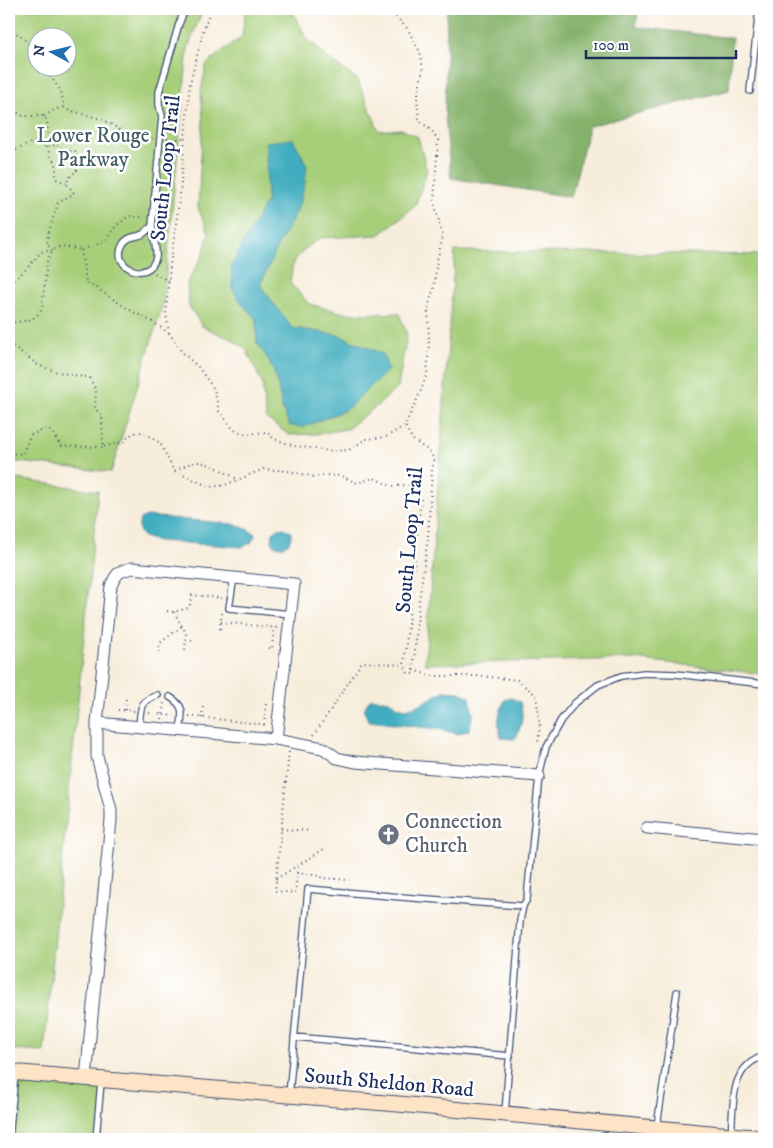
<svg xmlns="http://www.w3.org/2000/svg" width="773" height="1148" font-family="'IM FELL DW Pica',serif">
<rect width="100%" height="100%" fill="#fff"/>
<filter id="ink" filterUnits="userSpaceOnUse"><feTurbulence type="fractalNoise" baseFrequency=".02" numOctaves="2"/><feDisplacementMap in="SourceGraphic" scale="10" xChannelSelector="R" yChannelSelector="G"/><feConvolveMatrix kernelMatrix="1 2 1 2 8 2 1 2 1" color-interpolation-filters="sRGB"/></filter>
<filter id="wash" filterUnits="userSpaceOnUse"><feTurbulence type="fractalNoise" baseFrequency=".0096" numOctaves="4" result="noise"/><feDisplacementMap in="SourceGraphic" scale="20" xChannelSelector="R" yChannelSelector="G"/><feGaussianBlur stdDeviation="1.12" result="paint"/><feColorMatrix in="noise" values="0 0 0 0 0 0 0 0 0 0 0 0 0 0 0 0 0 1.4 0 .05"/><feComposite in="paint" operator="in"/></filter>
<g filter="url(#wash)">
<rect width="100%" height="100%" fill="#f7eddb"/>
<path fill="#a7cf7a" stroke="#617f6c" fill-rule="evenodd" d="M9,9H203L188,48L163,303L111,472L9,461ZM38,38H68V68H38Z
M242,9H290L294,14L306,37L330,60L357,79L379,131L401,129L418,137L427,171L415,206L379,235L320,238L305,249L293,263L290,283L309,304L344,313L366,314L399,313L407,334L398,387L378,405L347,429L316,434L289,435L266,418L262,383L246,349L230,338L221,335L202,326L189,306L187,283L203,255L209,233L198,208L203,119L201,92L206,65L222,51L242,37L245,14ZM266,142L297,211L279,243L260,285L292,328L338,335L347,409L304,427L283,411L276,377L268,359L257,343L256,319L231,266L267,200Z
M455,251L764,255V674L634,659L425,664Z
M9,478L98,491L44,1052L9,1050Z
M9,1079L106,1088L100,1139H9Z"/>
<path fill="#85b26a" stroke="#507064" d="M447,9H638L636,27L732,38L729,90L589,126L571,197L451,178L445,116Z"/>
<path fill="#41adc0" stroke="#2e6e8f" d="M293,139L307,165L305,183L297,211L279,243L260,285L292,328L338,335L383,354L388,370L347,409L304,427L290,426L283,411L276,377L268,359L257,343L256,319L243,305L233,290L231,266L267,200L266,142Z
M147,516L233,524L247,529L254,533L255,536L251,543L241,547L159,541C144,538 136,537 140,519Z
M284,528L291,532V538L288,544L281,547L275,546L272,542L273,532L278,529Z
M444,691L460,692L470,697L473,714L469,730L458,734L437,729L369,721C362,711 364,707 371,698L389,701L398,707L406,709L419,705Z
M511,698L520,702C524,718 522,726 515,739H509L501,737C497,721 498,715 505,700Z"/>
</g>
<g filter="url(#ink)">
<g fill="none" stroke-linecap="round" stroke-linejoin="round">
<defs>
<path id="lane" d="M750,91L759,9
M152,226L162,116L159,105V92L179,24L185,9
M152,226C153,233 157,250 156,257C150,284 109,268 123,244C129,235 136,238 143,234C146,232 149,228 152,226Z
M234,577L229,608L291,614
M170,697C186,707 182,714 180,731
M139,727C141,709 138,701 158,695
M294,1037L510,1056
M289,1095L308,889L413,898L523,906
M505,1113L520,921L523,906L527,899L539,776L546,747L561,720L575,703L598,685L621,676L644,673L676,674L764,684
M657,1126L677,992
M731,1135C734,1104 729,1067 764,1056
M9,1139L15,1074
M96,1139L101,1082"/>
<path id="street" d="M97,723L276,739
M647,828L764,839
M86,1078L111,820V810L97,756V723L111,586C116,574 118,571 132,568L294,584L276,739L323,748L337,758L355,762L539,776"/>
<path id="secondary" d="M9,1072L398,1104L764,1138"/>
</defs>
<use href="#lane" stroke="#3c4c71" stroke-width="8"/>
<use href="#street" stroke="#3c4c71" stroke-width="13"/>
<use href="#secondary" stroke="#3c4c71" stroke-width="17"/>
<path stroke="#3c4c71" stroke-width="2" stroke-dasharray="1 4" stroke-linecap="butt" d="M9,27L26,41L38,58
M44,68L61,91L64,107L68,110L102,119L122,131L142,137L153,139
M9,108L23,116H44L47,121L48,136L58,145L46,146L33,142L9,153
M44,116L54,110L64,107
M167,139H185
M46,147L56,165V179L66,183
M81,250L86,283L95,287L128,309L151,321L169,333L182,352L198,367L214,389L219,411L234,430L247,434L267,432L274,439L295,446L330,451L349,450L366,439L386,437L404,426
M155,273L157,275L169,281
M9,279L15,280L29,266L41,252L52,250L47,244L48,234L58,203L74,193L66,183L72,174L77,172L76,151H65L58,145
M9,323C23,321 35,322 42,309L47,261L52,250L61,246L81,250L104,242L116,226L129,216L145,217
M169,333L166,313L170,267L180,194L190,83L204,28L211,9
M9,343L38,365L57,372L90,378L96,391L95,409L102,415L103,447L123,442L133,433L142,432L160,443L174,471L210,487L225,485L264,469L288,471L315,477L326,475L341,476L357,483L374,478L391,486L410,485L421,497L404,665L408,673L413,674L419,601L428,537L432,470L434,459L429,451L413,440L405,426L411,412L421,391L427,374L429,346L428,308L434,287L437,260L443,237L434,201L438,140L432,131L419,120L417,99L423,68L420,52L407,28L388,9
M9,453L23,454L30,435L46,429L51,431L61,446L103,447
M175,471C181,468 190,462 197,462C210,462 228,474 239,480
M167,611L174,612L188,608L191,603L192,595L222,598
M174,612L186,633L185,652
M221,622L278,628
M220,629L222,611
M186,640L193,641L195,639
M269,648L272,649L274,627
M159,652L160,643L182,626
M413,670L432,676H483L517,680L536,695L540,725L538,743
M118,710L134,711
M125,710L126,699
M149,713L174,716
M189,716L268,725
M202,718L203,706
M162,719L164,702
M264,725L266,703
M314,735L362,662L404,665
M289,752L275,891L295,893L298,865
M281,829L311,831
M297,873L321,876V878L350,880
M276,879L324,849"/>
<use href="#lane" stroke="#fff" stroke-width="5.5"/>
<use href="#street" stroke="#fff" stroke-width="11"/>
<use href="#secondary" stroke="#fee4c6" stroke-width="15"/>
</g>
</g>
<defs>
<symbol id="church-disc" viewBox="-11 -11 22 22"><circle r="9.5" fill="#6b7280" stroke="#fff"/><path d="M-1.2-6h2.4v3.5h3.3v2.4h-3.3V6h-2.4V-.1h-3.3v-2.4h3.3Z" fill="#fff"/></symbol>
</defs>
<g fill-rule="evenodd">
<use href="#church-disc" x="376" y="822" width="25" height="25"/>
</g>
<g text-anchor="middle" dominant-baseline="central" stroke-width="5" stroke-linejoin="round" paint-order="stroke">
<g font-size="21" fill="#455f66" stroke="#fff">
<text x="93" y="136">Lower Rouge<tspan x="93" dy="24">Parkway</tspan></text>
</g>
<g font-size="21" fill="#1b2f5e" stroke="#fff">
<text transform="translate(166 168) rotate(-84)">South Loop Trail</text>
<text transform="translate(410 540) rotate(-85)">South Loop Trail</text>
<text transform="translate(389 1083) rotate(5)">South Sheldon Road</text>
</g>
<g font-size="21" fill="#5b616d" stroke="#fff" text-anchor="start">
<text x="405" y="822">Connection<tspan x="405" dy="24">Church</tspan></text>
</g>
</g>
<rect width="773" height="1148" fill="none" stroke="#fff" stroke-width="30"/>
<g transform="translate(52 52) rotate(277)"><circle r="24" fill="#ffffff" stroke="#a4acbf"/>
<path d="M0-4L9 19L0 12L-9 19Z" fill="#1f6fb2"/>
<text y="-8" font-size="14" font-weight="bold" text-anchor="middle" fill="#1b2f5e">N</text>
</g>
<path d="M586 50v8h150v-8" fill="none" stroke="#1b2f5e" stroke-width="2.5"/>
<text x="593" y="50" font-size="15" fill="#1b2f5e" stroke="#ffffff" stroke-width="4" paint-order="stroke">100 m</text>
</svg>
